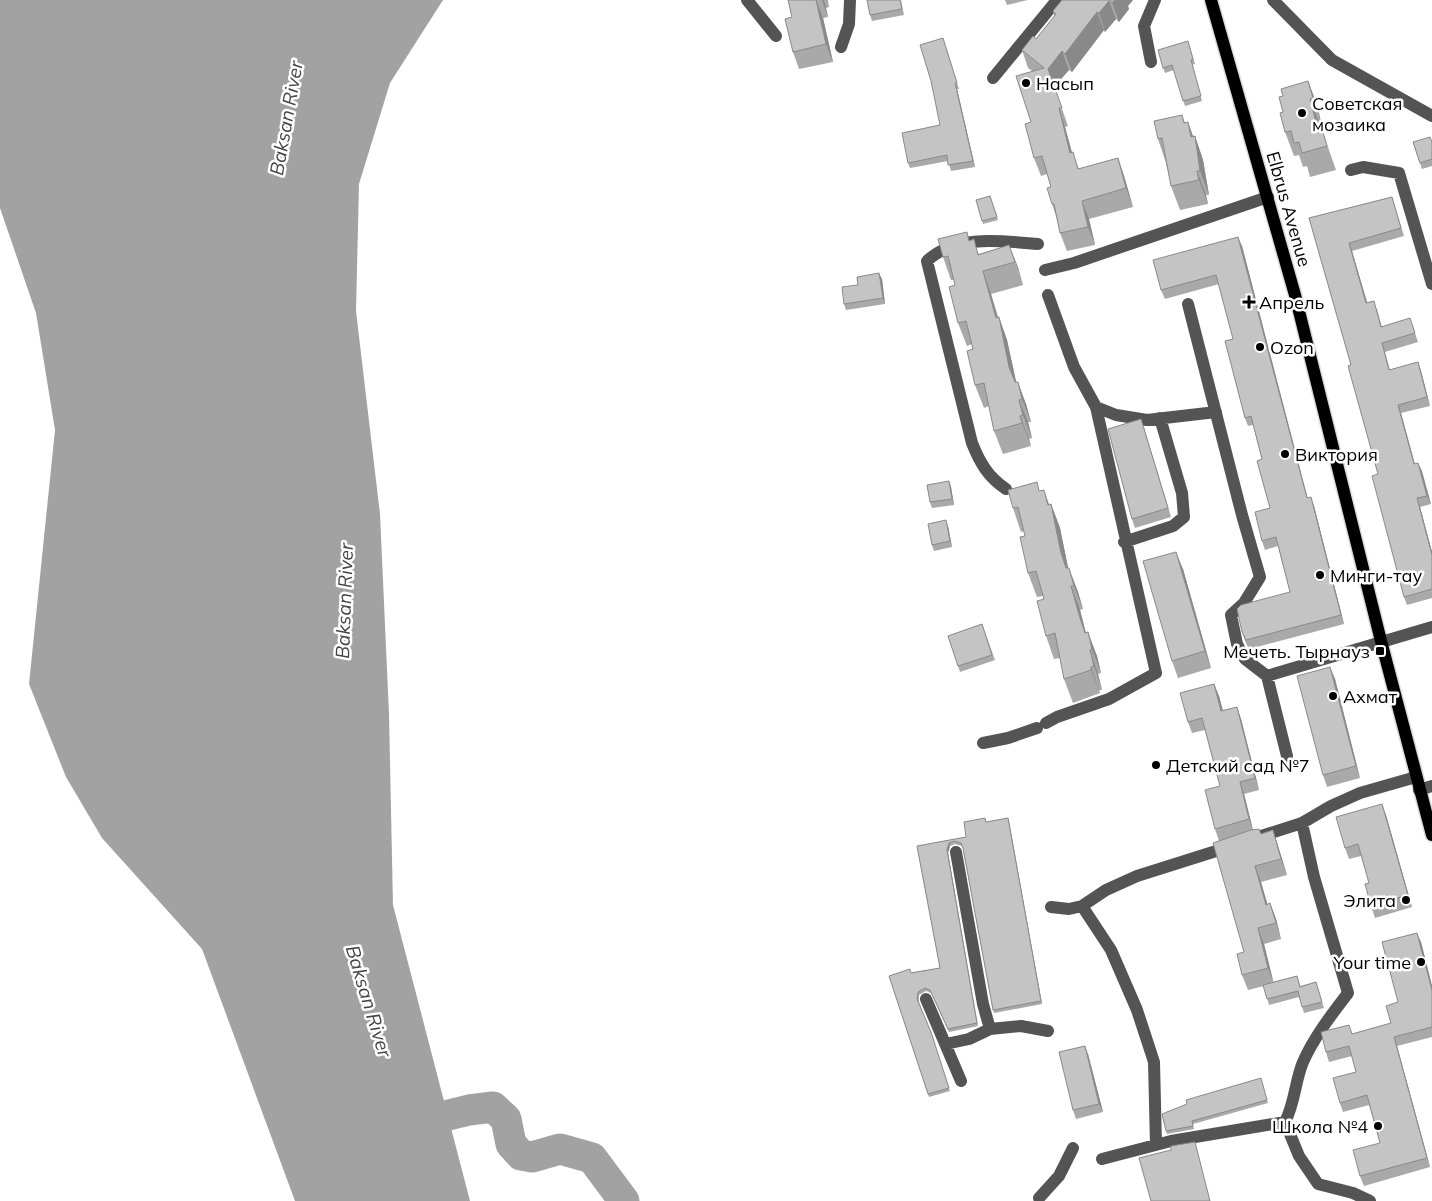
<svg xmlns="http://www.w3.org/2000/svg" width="1432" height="1201" font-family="Mulish,sans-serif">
<rect width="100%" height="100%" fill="#fff"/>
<path fill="#a2a2a2" d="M0,0H443L390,83L359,184L356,311L380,514L389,714L393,905L470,1201H295L202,949L102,838L66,777L29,684L55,430L36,313L0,208Z"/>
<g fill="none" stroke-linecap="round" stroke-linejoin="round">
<path stroke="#a2a2a2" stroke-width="31" d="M408,1125L469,1110L493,1107L506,1119L511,1144L521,1155L532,1157L560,1149L592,1158L624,1201"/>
<defs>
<path id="major" d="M1211,0L1295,295L1381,641L1432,835"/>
</defs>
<use href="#major" stroke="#dbdbdb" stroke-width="15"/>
<path stroke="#545454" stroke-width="12" d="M747,0L776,36
M1273,0L1332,60L1432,116
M841,47L849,24L850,0
M1151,62L1144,26L1155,0
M993,78L1057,0
M1351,170L1363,167L1399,173L1432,284
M1045,270L1074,263L1268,197
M1188,304L1242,515L1260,577L1244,603L1231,615L1237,644L1245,659L1267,676L1287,756
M1096,407L1116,415L1147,420L1216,412
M1006,489C988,477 980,463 972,443L927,261C955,234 1002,241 1038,244
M1124,542L1173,526L1184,517L1182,493L1160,418
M1267,676L1432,627
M1046,723L1057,717L1109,699L1156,673L1096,407L1074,367L1048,295
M983,743L1008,738L1037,728
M1419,790L1432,786
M1258,837L1302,823L1331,806L1360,793L1416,777
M956,852L983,1004L990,1029L1021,1026L1048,1031
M1082,906L1111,950L1137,1010L1154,1062L1156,1145
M1051,907L1069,909L1082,906L1106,890L1137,876L1232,846
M926,999L961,1081
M946,1044L969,1039L990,1029
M1285,1122L1299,1156L1318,1184L1353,1193L1370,1201
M1102,1159L1171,1141L1285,1122C1295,1103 1295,1081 1303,1062C1314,1037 1332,1014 1348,993L1314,877L1302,823
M1039,1198L1059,1176L1073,1148"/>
<use href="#major" stroke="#000" stroke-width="12"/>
</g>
<path fill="#a9a9a9" d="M788,0H828L829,7L826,8L828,17L823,18L833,62L799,69L793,52L792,17Z
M901,0L904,15L872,21L870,15Z
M1005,0H1028L1007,5Z
M1062,0H1133L1128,6L1129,9L1119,22L1116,19L1105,32L1104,30L1072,72L1069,70L1054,87L1068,126L1065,127L1072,153L1079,169L1118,158L1124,176L1133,207L1089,219L1095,245L1067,251L1060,233L1057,219L1052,204L1051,187L1047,174L1041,176L1034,158L1031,122L1032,71L1028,68L1022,50L1036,39L1054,16L1053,11Z
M943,38L959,89H957L975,167L951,171L948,161L910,168L908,163L940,125Z
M1188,41L1195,64L1192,65L1202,101L1185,106L1174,70L1165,73L1163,68Z
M1308,81L1317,105L1321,122L1319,123L1320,129H1322L1330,153L1336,170L1310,177L1307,166L1303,167L1299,155L1294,156L1285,132L1283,112V96Z
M1182,115L1185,123L1188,122L1193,136H1195L1203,160L1209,195H1206L1208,204L1180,210L1171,186L1166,163L1158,139Z
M1413,142H1432V166L1422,169Z
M990,196L998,220L983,224L976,200Z
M1392,197L1404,236L1352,251L1367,303L1377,309L1382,327L1410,318L1418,342L1385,352L1390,370L1418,362L1421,371L1430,406L1401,413L1415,464L1418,463L1431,504L1420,507L1432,552V598L1407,605L1404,597L1378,474L1351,365L1309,218Z
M970,240L979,254L1009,245L1023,285L991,294L998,317H999L1007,340L1016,382L1026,404L1031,422H1028L1032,438L1029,439L1031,446L1003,454L994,431L989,406L984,408L975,385L973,349L972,344L967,346L958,323L955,285L954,280H951L943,257Z
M1242,246L1307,498L1314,506L1344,624L1249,649L1245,641L1242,632L1290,592L1278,546L1265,550L1262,541L1270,508L1262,459L1253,425L1248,426L1245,418L1233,339L1219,284L1165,299L1161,290Z
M882,279L885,304L846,310L844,304L858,285Z
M1144,428L1171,517L1135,528L1132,519Z
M949,481L951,487L954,505L932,508L930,502Z
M1040,491L1049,505L1051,504L1060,528L1068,568L1078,592L1083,609L1080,610L1086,633L1097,656L1101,673L1098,674L1102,690H1099L1100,693L1073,703L1064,679L1060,658L1054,659L1046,636L1044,599L1043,596L1037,597L1028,573L1025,536L1024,531L1021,532L1013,508Z
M948,526L952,547L934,551L932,545Z
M1183,569L1211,668L1178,678L1172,661Z
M982,624L995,660L960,672L948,636Z
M1335,679L1360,778L1327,787L1323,775Z
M1214,684L1219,696L1223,711L1237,707L1241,719L1259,790L1244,794L1253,830L1261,834L1273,830L1278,846L1287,875L1261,882L1267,904L1270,903L1276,919L1281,939L1264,944L1273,982L1297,976L1300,986L1316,982L1324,1008L1304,1013L1299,997L1269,1005L1264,986L1248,990L1242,975L1244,952L1219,841L1215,829L1220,786L1205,730L1192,733L1188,722Z
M1386,815L1412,907L1375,918L1371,906L1369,883L1361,856L1349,859L1345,848Z
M1008,818L1042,1004L994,1013L963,849L962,846L955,844L950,846L948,853L978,1026L949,1032L931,993L926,991L919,995V1002L950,1091L929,1097L889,976L940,968L917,846L966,837L986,822Z
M1421,942L1432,986V1037L1397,1046L1430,1167L1364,1186L1360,1176L1380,1143L1369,1105L1343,1112L1340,1103L1356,1072L1352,1056L1329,1062L1326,1052L1353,1034L1391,1023L1398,1002Z
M1088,1054L1103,1112L1076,1119L1073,1110Z
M1261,1078L1268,1103L1193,1124L1194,1129L1167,1134L1166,1131Z"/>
<path fill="#898989" d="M816,0L823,18L833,62L826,44Z
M822,0H824L826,8L828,17Z
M1115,0H1133L1128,6L1129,9L1119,22L1112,3Z
M1109,1L1116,19L1105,32L1099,13Z
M1097,12L1104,30L1072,72L1065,54Z
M1062,51L1069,70L1054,87L1068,126L1048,69Z
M1308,81L1317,105L1321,122L1313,98Z
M955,83L957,89L975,167L973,161Z
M1310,99L1319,123L1325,147L1318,130Z
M1059,108L1065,127L1077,171L1070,153Z
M1188,122L1196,145L1195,136L1203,160L1209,195L1200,171Z
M1118,158L1124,176L1133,207L1126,188Z
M1197,171L1206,195L1208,204L1199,180Z
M1082,201L1089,219L1095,245L1088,227Z
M1238,237L1242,246L1310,507L1307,498Z
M1349,243L1352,251L1370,312L1366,303Z
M1009,245L1018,267L1023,285L1015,262Z
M983,271L991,294L1003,336L999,317L1007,340L1018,390L1023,405L1009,367Z
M879,273L882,279L885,304L883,298Z
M1418,362L1421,371L1430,406L1427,397Z
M1018,382L1026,404L1031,422L1022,399Z
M1019,400L1028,422L1032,438L1023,415Z
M1398,405L1401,413L1417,473L1414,464Z
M1020,416L1029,439L1031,446L1022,423Z
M1141,419L1144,428L1171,517L1168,508Z
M1418,463L1422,471L1431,504L1427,496Z
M949,481L951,487L954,505L952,499Z
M1044,490L1053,516L1051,504L1060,528L1070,577L1061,553Z
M1311,497L1314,506L1344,624L1341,615Z
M1417,498L1420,507L1432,552V555Z
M946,520L948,526L952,547L950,541Z
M1176,552L1183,569L1211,668L1205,651Z
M1069,568L1078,592L1083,609L1074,586Z
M1071,586L1080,610L1088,642L1094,657L1080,618Z
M1088,632L1097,656L1101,673L1092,649Z
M1090,650L1098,674L1102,690L1094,666Z
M1091,667L1099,690L1100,693L1091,670Z
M1330,667L1335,679L1360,778L1356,766Z
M1214,684L1219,696L1226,723L1221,711Z
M1237,707L1241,719L1259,790L1255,778Z
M1240,782L1244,794L1253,830L1249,819Z
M1382,804L1386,815L1412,907L1408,895Z
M1008,818L1009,821L1042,1004L1041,1001Z
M1273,830L1278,846L1287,875L1281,859Z
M949,843L950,846L948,853L978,1026L947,850Z
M1255,866L1261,882L1272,920L1266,905Z
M1270,903L1276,919L1281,939L1276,923Z
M1258,928L1264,944L1274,984L1268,968Z
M1417,933L1421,942L1432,986V990Z
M1394,1037L1397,1046L1430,1167L1427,1158Z
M1085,1046L1088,1054L1103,1112L1099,1104Z"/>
<path fill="#c4c4c4" stroke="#898989" d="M788,0H817H816L826,44L793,52L785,19L792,17Z
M867,0H900L902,9L870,15Z
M1062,0H1115L1112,3L1109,1L1099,13L1097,12L1065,54L1062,51L1048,69L1062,108H1059L1070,153L1073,152L1078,169L1118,158L1126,188L1082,201L1088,227L1060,233L1054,204H1052L1047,188L1051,187L1042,156L1034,158L1025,124L1031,122L1016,76L1044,68L1022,50L1033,36L1036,39L1056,14L1053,11Z
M943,38L957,83H955L973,161L948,165L947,155L908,163L902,133L940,125L931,81L920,45Z
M1188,41L1193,59L1191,60L1201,96L1183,101L1172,65L1163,68L1158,50Z
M1308,81L1313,98L1310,99L1318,130L1322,129L1327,146L1302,153L1299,142L1294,143L1291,131L1285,132L1280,113L1283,112L1279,97L1283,96L1281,89Z
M1182,115L1184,123L1188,122L1191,137L1195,136L1200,171H1197L1199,180L1171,186L1162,138L1158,139L1154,121Z
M1430,137L1432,142V159L1420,163L1413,142Z
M990,196L997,217L982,221L976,200Z
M1392,197L1401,228L1349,243L1366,303L1374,301L1381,327L1410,318L1415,333L1382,343L1389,370L1418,362L1427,397L1398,405L1414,464L1418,463L1427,496L1417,498L1432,555V589L1404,597L1372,476L1378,474L1348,366L1351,365L1309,218Z
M967,232L969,241L974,239L978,255L1009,245L1015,262L983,271L996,318L999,317L1009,367L1015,382H1018L1022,399L1019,400L1023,415L1020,416L1022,423L994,431L984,383L975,385L967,351L973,349L966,321L958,323L949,287L955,285L948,256L943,257L938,239Z
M1238,237L1307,498L1311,497L1341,615L1246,640L1242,632L1237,609L1241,605L1290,592L1276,537L1262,541L1255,512L1270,508L1257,461L1262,459L1251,416L1245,418L1225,341L1233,339L1216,275L1161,290L1153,260Z
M879,273L883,298L844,304L842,287L858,285L857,277Z
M1141,419L1168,508L1132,519L1108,429Z
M949,481L952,499L930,502L927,485Z
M1037,482L1039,491L1044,490L1048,505L1051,504L1061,553L1066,568H1069L1074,586H1071L1080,618L1085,633L1088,632L1092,649L1090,650L1094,666L1091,667V670L1064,679L1055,633L1046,636L1037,601L1044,599L1036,571L1028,573L1020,537L1025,536L1018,507L1013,508L1008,490Z
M946,520L950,541L932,545L928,524Z
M1176,552L1205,651L1172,661L1143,561Z
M982,624L992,655L958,666L948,636Z
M1330,667L1356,766L1323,775L1297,676Z
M1214,684L1221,711L1237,707L1255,778L1240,782L1249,819L1215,829L1205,790L1220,786L1202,718L1188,722L1180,693Z
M1382,804L1408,895L1371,906L1365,884L1369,883L1358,844L1345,848L1336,817Z
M985,818L986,822L1008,818L1041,1001L993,1010L963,848L961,843L954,841L949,843L947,850L977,1023L948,1029L930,990L925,988L918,992L917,999L931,1032L949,1088L928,1094L889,976L910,969L911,973L940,968L917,846L966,837L964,822Z
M1259,829L1261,834L1273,830L1281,859L1255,866L1266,905L1270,903L1276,923L1258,928L1268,968L1242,975L1237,954L1244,952L1213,843L1251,830Z
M1417,933L1432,990V1027L1394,1037L1427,1158L1360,1176L1353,1150L1380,1143L1367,1095L1340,1103L1333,1078L1356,1072L1349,1046L1326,1052L1321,1032L1349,1025L1352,1034L1391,1023L1386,1006L1398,1002L1382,942Z
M1297,976L1300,987L1316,982L1322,1002L1302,1007L1298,991L1267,999L1263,985Z
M1085,1046L1099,1104L1073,1110L1059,1052Z
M1261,1078L1267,1100L1192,1121L1193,1126L1166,1131L1162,1114L1187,1104L1186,1100Z
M1195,1142L1210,1201H1151L1139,1158L1171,1150V1146Z"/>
<g fill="#000" stroke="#fff" stroke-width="2">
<circle cx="1026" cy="83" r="5"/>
<circle cx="1302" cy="113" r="5"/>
<path d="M1246.5 294.5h5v5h5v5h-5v5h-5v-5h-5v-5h5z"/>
<circle cx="1260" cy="347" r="5"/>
<circle cx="1285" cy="454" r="5"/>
<circle cx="1320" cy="575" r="5"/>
<rect x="1375" y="646" width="10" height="10" rx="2.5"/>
<circle cx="1333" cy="696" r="5"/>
<circle cx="1156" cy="765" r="5"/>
<circle cx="1406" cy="900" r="5"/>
<circle cx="1421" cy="962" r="5"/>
<circle cx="1378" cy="1126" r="5"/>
</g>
<g text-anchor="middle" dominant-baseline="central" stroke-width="5" stroke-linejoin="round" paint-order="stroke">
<g font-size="18" fill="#000" stroke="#fff" text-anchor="start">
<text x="1036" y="83">Насып</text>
<text x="1312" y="103">Советская<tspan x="1312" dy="21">мозаика</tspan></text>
<text x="1259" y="302">Апрель</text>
<text x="1270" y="347">Ozon</text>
<text x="1295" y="454">Виктория</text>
<text x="1330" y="575">Минги-тау</text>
<text x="1370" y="651" text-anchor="end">Мечеть. Тырнауз</text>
<text x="1343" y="696">Ахмат</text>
<text x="1166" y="765">Детский сад №7</text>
<text x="1396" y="900" text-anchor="end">Элита</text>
<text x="1411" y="962" text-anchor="end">Your time</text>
<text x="1368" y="1126" text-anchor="end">Школа №4</text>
</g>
<g font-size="18" fill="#000" stroke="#fff">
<text transform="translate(1289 209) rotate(74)">Elbrus Avenue</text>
</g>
<g font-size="19" font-style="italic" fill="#434343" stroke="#fff">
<text transform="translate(286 118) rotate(-80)">Baksan River</text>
<text transform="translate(344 601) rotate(-88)">Baksan River</text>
<text transform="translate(369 1001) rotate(73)">Baksan River</text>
</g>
</g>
</svg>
